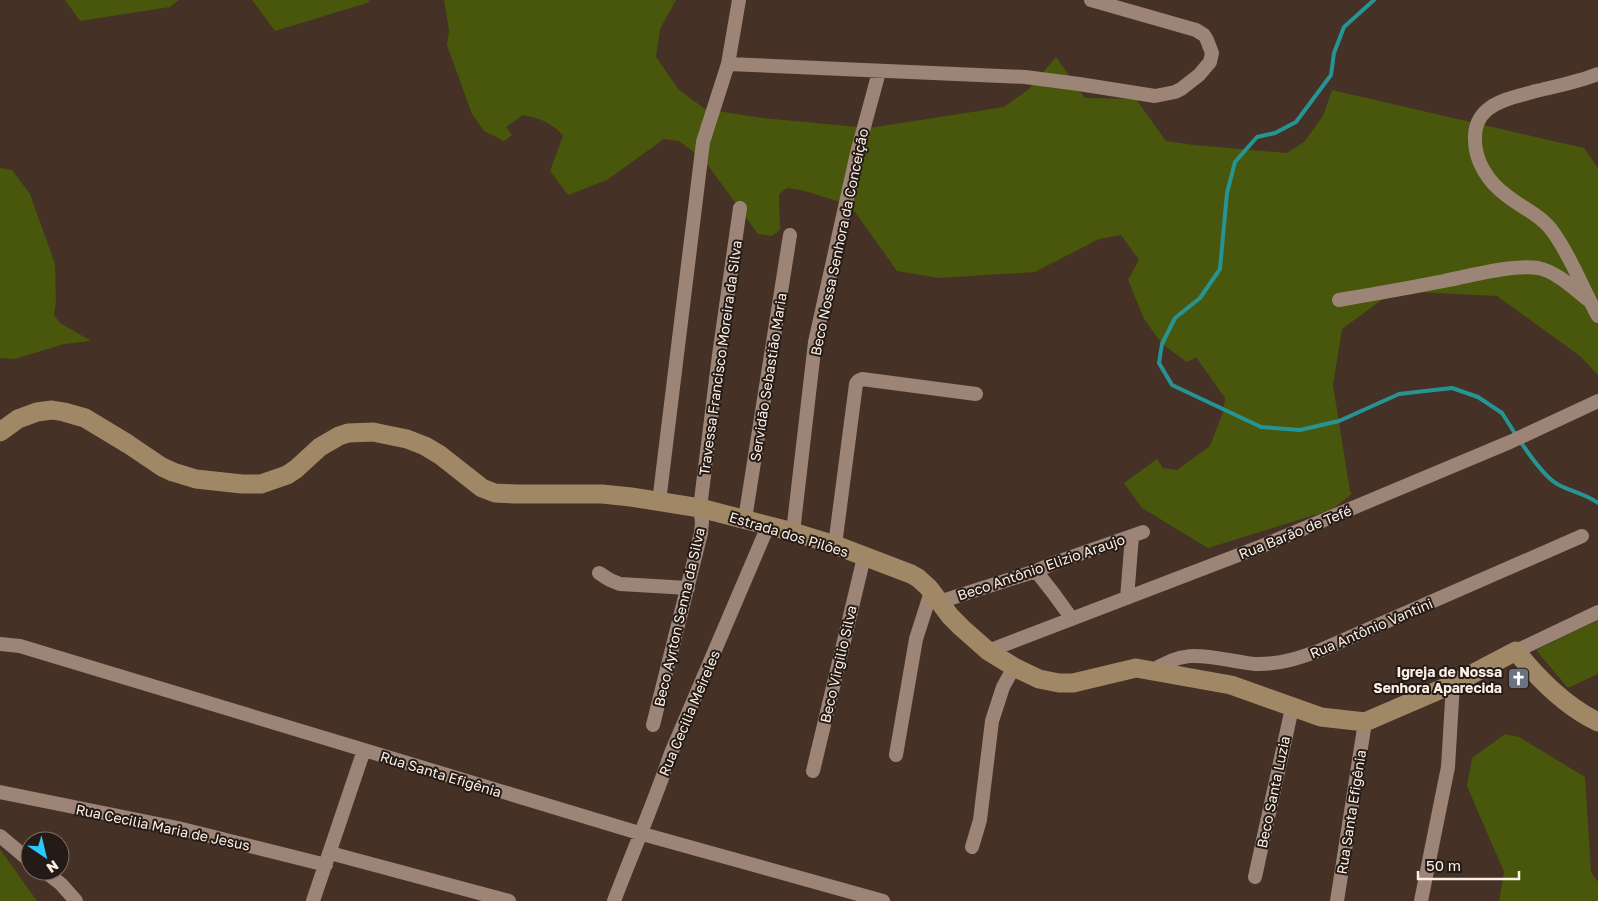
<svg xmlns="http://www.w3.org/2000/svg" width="1598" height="901" font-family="'Golos Text',sans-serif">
<rect width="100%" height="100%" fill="#453125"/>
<path fill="#48570b" d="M65,0H179L170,7L80,21Z
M252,0H370L367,3L275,31Z
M444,0H676L660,29L656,57L679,90L705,109L762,118L869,128L1004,107L1029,89L1056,57L1085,98L1136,99L1166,141L1194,145L1287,153L1304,142L1323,116L1332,90L1584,148L1598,168V375L1580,356L1497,296L1394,291L1342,329L1333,385L1350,491L1352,494L1331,510L1208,548L1142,508L1124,483L1157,459L1163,468L1177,470L1210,446L1223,412L1225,398L1196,357L1187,362L1162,344L1144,319L1128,280L1139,260L1121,235L1099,239L1035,272L939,278L897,271L850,205L801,190L787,188L779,194L780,230L772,236L758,234L704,160L679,141L664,139L607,180L568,195L550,171L563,136C553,123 539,118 523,115L506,127L512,135L504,141L484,131L472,114L447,45L449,30Z
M0,168L12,170L30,194L55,264L56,301L54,315L60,323L91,341L64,344L15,359L0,358Z
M1598,620V674L1568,688L1536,650Z
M1505,734L1519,737L1585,777L1591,872L1598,882V901H1499L1504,872L1467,786L1472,758Z
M0,849L37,901H0Z"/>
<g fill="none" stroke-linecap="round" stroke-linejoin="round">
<path stroke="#279494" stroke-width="4" d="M1374,0L1344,27L1334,53L1331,75L1296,122L1275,133L1257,137L1235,162L1227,193L1220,269L1200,298L1175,318L1162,344L1159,363L1172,385L1261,427L1300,430L1339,421L1399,394L1452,388L1478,397L1502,413L1516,435
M1520,441C1528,453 1546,479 1559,485C1572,492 1586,494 1598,503"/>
<path stroke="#9c8476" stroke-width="14" d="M728,64L1025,77L1079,84L1155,96L1175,92L1181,89L1199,75L1210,62L1212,53L1207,40L1204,35L1196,30L1091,0
M1598,74C1578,82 1557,86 1536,91C1519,96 1500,99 1487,110C1479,117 1475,127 1475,137C1474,160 1488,182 1506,195C1522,208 1541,215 1553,232C1572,258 1582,288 1598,316
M1339,300C1374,294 1409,288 1444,281C1469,276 1514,264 1538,268C1557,272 1573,288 1587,299
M659,502L703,142L728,64L739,0
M745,519L790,235
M793,532L815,342L857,153L879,72
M835,545L856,384L858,381L862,379L976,394
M1036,571L1054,594L1072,619
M599,573L610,580L620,584L688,588
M1127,598L1132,536
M939,602L1036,571L1054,563L1143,532
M0,644L20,646L639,833L883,901
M988,651L1262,546L1510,442L1598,401
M1516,651L1598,612
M1151,672C1181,650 1201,655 1235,661C1243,662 1250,664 1258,664C1282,664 1299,658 1321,650L1582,536
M653,725L701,533L702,522L700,508L719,355L740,208
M896,755L916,639L931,592
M813,771L864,557
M0,792L178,828L326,865
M0,836L30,861
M972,847L980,820L992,721L1003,687L1014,667
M330,853L509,901
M44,871L61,884L76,901
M1255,877L1292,708
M313,901L364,750
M614,901C633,851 654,803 671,753L768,526
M1337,901L1365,722
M1421,901L1448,767L1453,684"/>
<path stroke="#a08867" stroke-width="19" d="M0,432L18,419L37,412L52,410L64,412L85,418L128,444L162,467L173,472L196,479L242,484H261L287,475L296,469L320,447L339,436L348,433L373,432L407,439L425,446L440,455L482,488L495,493L516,494H602L631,497L700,508L793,532L835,545L911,574L918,578L929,588L950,616L962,628L988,651L1014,667L1039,679L1059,683H1073L1136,668L1231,685L1321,717L1365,722L1453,684L1516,651C1539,680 1565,706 1598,722"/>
</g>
<defs>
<symbol id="church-square" viewBox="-11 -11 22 22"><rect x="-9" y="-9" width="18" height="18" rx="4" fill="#6b7280" stroke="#251b16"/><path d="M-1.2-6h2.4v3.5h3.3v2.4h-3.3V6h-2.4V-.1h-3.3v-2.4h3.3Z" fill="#fff"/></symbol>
</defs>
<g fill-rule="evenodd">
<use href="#church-square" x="1506" y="666" width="25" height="25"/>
</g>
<g text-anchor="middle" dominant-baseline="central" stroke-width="4" stroke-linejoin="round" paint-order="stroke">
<g font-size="14" fill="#fcefe7" stroke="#251b16">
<text transform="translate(839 242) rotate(-78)">Beco Nossa Senhora da Conceição</text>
<text transform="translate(720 358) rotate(-82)">Travessa Francisco Moreira da Silva</text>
<text transform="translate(768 377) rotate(-81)">Servidão Sebastião Maria</text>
<text transform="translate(1295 532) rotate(-22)">Rua Barão de Tefé</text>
<text transform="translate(789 534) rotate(17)">Estrada dos Pilões</text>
<text transform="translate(1041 567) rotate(-19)">Beco Antônio Elizio Araujo</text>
<text transform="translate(679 617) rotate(-77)">Beco Ayrton Senna da Silva</text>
<text transform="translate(1371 628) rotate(-23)">Rua Antônio Vantini</text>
<text transform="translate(838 664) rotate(-77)">Beco Virgilio Silva</text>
<text transform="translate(689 713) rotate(-67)">Rua Cecilia Meireles</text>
<text transform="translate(441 774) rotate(17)">Rua Santa Efigênia</text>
<text transform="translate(1273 792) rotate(-78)">Beco Santa Luzia</text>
<text transform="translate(1351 812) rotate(-81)">Rua Santa Efigênia</text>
<text transform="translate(163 827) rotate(12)">Rua Cecilia Maria de Jesus</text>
</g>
<g font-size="14" font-weight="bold" fill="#fcefe7" stroke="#251b16" text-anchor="end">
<text x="1502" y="671">Igreja de Nossa<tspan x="1502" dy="16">Senhora Aparecida</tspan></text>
</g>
</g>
<g transform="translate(45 856) rotate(145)"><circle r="24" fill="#251b16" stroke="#7b706a"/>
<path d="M0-4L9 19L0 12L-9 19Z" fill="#29c8ff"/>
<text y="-8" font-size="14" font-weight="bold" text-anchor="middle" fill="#fcefe7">N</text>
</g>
<path d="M1418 871v8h101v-8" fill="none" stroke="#fcefe7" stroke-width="2.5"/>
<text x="1426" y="871" font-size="15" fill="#fcefe7" stroke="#251b16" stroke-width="4" paint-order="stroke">50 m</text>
</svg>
